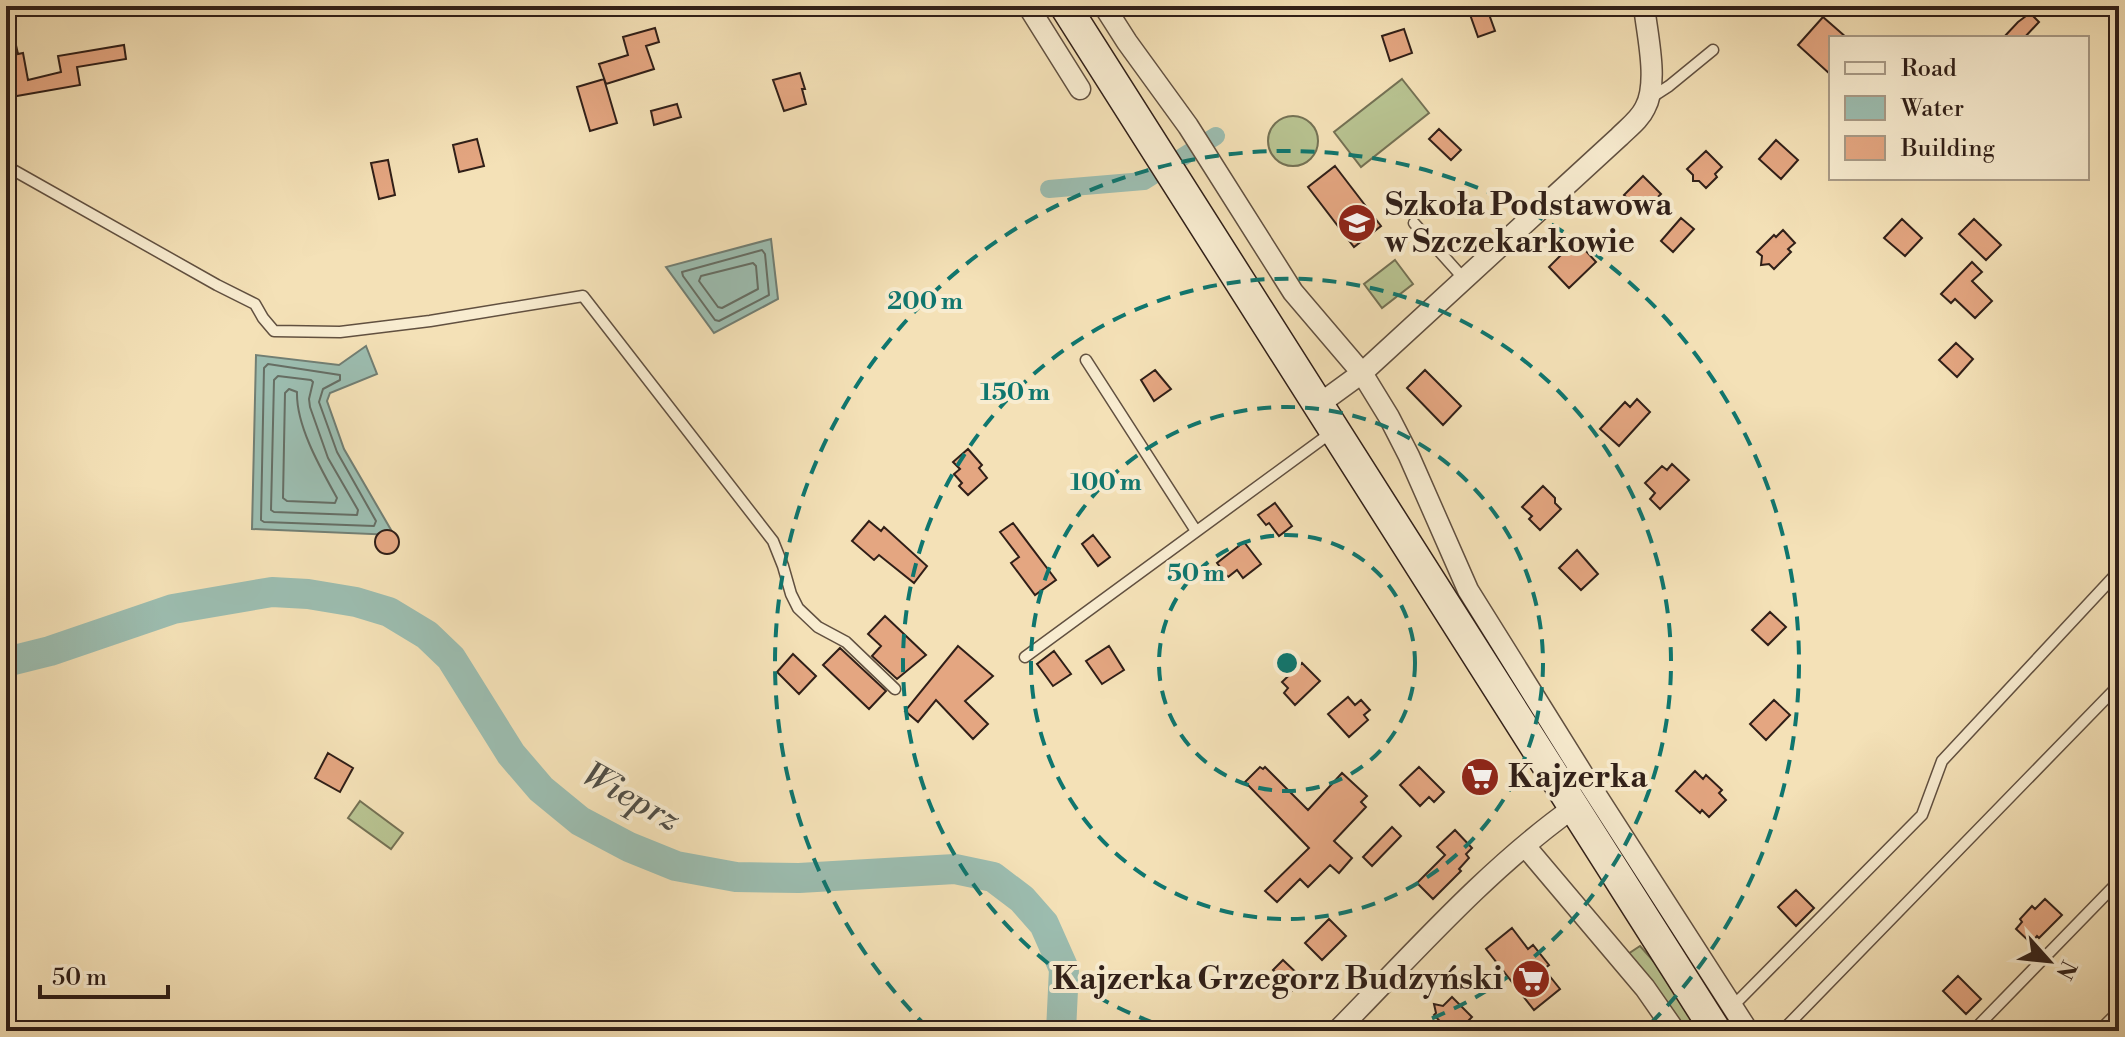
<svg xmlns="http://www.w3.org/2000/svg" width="2125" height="1037" font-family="'Libre Bodoni',serif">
<rect width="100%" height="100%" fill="#f4e1b7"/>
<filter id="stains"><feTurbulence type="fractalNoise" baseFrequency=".0025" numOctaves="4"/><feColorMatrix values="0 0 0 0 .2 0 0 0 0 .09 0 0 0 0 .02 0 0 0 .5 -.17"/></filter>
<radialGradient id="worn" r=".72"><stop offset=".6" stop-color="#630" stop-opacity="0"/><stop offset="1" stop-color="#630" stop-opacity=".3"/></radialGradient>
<path fill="#b8c391" stroke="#747154" stroke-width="2" d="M1402,79L1429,113L1361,167L1334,132Z
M1268 141a25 25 0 1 1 50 0a25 25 0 1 1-50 0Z
M1395,260L1413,284L1382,308L1364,284Z
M360,801L403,833L391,849L348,818Z
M1640,946L1657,965L1700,1031H1686L1658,992L1625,956Z"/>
<path fill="#9cbdb0" stroke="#717e73" stroke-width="2" d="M771,239L778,299L714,333L666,267Z
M366,346L377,374L330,393L327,401L344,449L394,535L252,529L256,355L339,365Z"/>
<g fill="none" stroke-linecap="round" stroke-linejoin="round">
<path stroke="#666e64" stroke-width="2" d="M762,250L765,254L769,295L719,321L715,320L683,276L682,272Z
M753,263L756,266L758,289L722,308L718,307L699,281L701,276Z
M268,364L340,375V380L323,389L319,402L337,452L376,521L374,526L264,522L261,520L264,368Z
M278,376L311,380L313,382L309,399L310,407L328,458L358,510L357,515L274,512L271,510L274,380Z
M289,389L297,392C296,426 321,469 337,498L335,503L287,501L283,498L285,393Z"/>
<path stroke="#9cbdb0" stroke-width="18" d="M1049,189L1144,181L1216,136"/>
<path stroke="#9cbdb0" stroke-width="30" d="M6,662L50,651L173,609L272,592L308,594L356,602L389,612L427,635L451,658L511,754L541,789L580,821L629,847L676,866L736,877L799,878L955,869L993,877L1022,899L1044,924L1064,969L1061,1031"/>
</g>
<path fill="#e4a681" stroke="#301f18" stroke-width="2" d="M1467,6H1486L1495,31L1478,37Z
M2030,13L2039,22L2024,38H2003L2018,22Z
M1823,17L1847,38H1831V75L1798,45Z
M12,28L18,54L23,53L28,80L61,72L58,56L124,45L126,59L77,67L80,85L11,97V95L6,96V85H9L6,74V29Z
M655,28L659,42L646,46L654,69L606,84L599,64L628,55L623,37Z
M1404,29L1412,53L1390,61L1382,36Z
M800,73L805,89H802L806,104L784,111L773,80Z
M604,79L617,123L590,131L577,87Z
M677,104L681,117L654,125L651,111Z
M1439,129L1461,150L1451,160L1429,139Z
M477,139L484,166L459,172L453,145Z
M1776,140L1798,160L1781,179L1759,159Z
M1706,151L1722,167L1715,174L1717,177L1706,188L1699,181H1693V175L1687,169Z
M388,160L395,195L379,199L371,163Z
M1335,166L1381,226L1354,247L1308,187Z
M1643,176L1661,194L1642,213L1624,195Z
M1681,218L1694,229L1673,252L1661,241Z
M1902,219L1922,238L1905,256L1884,238Z
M1974,219L2001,245L1986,260L1959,234Z
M1783,230L1795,243L1788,249L1791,252L1774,269L1769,264L1761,265L1762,256L1757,252L1774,235L1776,237Z
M1576,240L1596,262L1569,288L1549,267Z
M1972,262L1982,272L1972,281L1992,301L1975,318L1955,299L1951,303L1941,294Z
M1956,343L1973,359L1957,377L1939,360Z
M1155,370L1171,389L1154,401L1141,380Z
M1425,370L1461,406L1443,425L1407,388Z
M1637,399L1650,412L1619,446L1600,429L1625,402L1630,407Z
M968,449L982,465L979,468L987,478L968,495L959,486L962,483L954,474L960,469L953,462Z
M1672,464L1689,480L1660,509L1650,499L1655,493L1645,483L1662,466L1667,470Z
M1543,486L1555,498V503L1561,509L1540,530L1529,519L1532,516L1522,507Z
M1275,503L1292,526L1279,536L1269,523L1266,525L1258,515Z
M869,521L881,531L884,527L927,566L914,583L879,555L874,560L852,541Z
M1013,523L1056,580L1035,595L1011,563L1019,557L1000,532Z
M375 542a12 12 0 1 1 24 0a12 12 0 1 1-24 0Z
M1093,535L1110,557L1098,566L1082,544Z
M1244,542L1261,564L1243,578L1237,570L1228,577L1217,563Z
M1577,550L1598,574L1581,590L1559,568Z
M1770,612L1786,627L1768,645L1752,630Z
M885,616L926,655L897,679L872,656L881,646L868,634Z
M958,646L993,676L965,701L988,724L973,739L936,700L918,722L905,711Z
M1109,646L1124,670L1102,684L1086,661Z
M840,648L886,691L869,709L823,665Z
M1054,651L1071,674L1053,686L1037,664Z
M793,654L816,676L799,694L777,672Z
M1302,663L1320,681L1295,705L1284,693L1288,688L1282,682Z
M1348,697L1355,705L1361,700L1370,710L1364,715L1368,720L1349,737L1328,714Z
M1774,700L1790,715L1766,740L1750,724Z
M328,753L353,768L340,792L315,778Z
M1477,761L1496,779L1482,794L1463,776Z
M1260,767L1263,769L1265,767L1308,810L1342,773L1367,796L1361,802L1366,807L1334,841L1352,858L1339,873L1330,865L1308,887L1300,879L1277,902L1265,891L1309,848L1245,782Z
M1419,767L1444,792L1434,802L1429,797L1420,806L1400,785Z
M1695,771L1703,779L1706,775L1722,790L1719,793L1726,800L1709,817L1702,810L1700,813L1676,791Z
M1392,827L1401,836L1372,866L1363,857Z
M1455,830L1472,848L1466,854L1469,858L1459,869L1461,871L1433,899L1417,883L1445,855L1437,847Z
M1796,890L1814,908L1796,926L1778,907Z
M2045,899L2062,915L2039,938L2037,936L2031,943L2016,929L2022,922L2020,919L2032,906L2035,909Z
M1329,919L1346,936L1322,960L1305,943Z
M1512,928L1528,949L1533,945L1549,965L1544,969L1560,989L1534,1010L1486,949Z
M1283,960L1303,979L1283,1000L1267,984L1277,974L1273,970Z
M1958,976L1981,999L1966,1014L1943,991Z
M1452,997L1472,1017L1458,1031H1449L1434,1015L1436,1013L1434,1004L1443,1006Z"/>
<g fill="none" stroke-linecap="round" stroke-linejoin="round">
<defs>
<path id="service" d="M1652,97L1669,86L1713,50
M6,166L217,285L255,304L263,318L274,331L340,332L430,321L583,296L773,541L783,566L791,594L798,608L818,627L846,642L895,689
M1414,223L1465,280
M1086,360L1196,531
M1025,657L1332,432
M1733,1006L1922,815L1942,761L2119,571
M1782,1031L2119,685
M1973,1031L2119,881
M2099,1031L2119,1011"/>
<path id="minor" d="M1028,6L1080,89
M1104,6L1127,42L1188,126L1293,292L1362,373L1389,417L1409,456L1468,590L1584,776L1748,1031
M1318,405L1362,373L1619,137C1628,128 1640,119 1645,108C1659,83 1647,34 1644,6
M1525,846L1645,988L1675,1031
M1337,1031C1412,955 1486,870 1573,808"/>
<path id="secondary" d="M1065,6L1716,1031"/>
</defs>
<use href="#service" stroke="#615040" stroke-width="13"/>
<use href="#minor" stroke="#615040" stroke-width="23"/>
<use href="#secondary" stroke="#301f18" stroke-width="33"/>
<use href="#service" stroke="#f8ecd0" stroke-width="10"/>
<use href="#minor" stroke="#f8ecd0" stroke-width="20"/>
<use href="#secondary" stroke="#f8ecd0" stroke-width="30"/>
</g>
<g fill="none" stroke="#0f766e" stroke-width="4" stroke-dasharray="14 10">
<circle cx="1287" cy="663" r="128"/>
<circle cx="1287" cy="663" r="256"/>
<path d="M1175 1030A384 384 0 1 1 1399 1030"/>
<path d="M928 1028A512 512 0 1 1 1646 1028"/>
</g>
<defs>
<symbol id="school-disc" viewBox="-11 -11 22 22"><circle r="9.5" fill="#8f2418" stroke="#f8ecd0"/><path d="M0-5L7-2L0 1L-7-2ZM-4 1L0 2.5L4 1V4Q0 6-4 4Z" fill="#fff"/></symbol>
<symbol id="supermarket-disc" viewBox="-11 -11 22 22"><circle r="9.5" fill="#8f2418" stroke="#f8ecd0"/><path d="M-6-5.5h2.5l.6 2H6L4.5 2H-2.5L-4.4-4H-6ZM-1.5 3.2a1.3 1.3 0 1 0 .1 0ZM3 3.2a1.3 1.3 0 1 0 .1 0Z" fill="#fff"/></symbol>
</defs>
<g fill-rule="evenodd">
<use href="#school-disc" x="1335" y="201" width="44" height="44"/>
<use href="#supermarket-disc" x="1458" y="755" width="44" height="44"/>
<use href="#supermarket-disc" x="1509" y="957" width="44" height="44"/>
</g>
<g text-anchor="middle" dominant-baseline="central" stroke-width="8" stroke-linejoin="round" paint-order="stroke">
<g font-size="32" font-weight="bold" fill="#301f18" stroke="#f8ecd0" text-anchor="start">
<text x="1385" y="205">Szkoła Podstawowa<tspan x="1385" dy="37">w Szczekarkowie</tspan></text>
<text x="1508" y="777">Kajzerka</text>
<text x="1503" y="979" text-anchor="end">Kajzerka Grzegorz Budzyński</text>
</g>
<g font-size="34" font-style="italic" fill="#504e46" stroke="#f8ecd0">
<text transform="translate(631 798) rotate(29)">Wieprz</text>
</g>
</g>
<circle cx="1287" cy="663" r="12" fill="#0f766e" stroke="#f8ecd0" stroke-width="4"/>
<g font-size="24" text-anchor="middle" font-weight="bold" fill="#0f766e" stroke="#f8ecd0" stroke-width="8" stroke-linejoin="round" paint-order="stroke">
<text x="925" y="309">200 m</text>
<text x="1015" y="400">150 m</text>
<text x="1106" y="490">100 m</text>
<text x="1196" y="581">50 m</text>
</g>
<rect width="2125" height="1037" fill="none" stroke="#f4e1b7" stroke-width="32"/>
<rect x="8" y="8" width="2109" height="1021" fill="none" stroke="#301f18" stroke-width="4"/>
<rect x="16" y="16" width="2093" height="1005" fill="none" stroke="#301f18" stroke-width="2"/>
<rect x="1829" y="36" width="260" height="144" fill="#f8ecd0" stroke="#a89a86" stroke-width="2"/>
<rect x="1845" y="62" width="40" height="12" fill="#f8ecd0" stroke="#a89a86" stroke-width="2"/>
<text x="1901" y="76" font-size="24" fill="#301f18">Road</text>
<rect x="1845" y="96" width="40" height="24" fill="#9cbdb0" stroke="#a89a86" stroke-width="2"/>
<text x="1901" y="116" font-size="24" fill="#301f18">Water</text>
<rect x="1845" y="136" width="40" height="24" fill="#e4a681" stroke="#a89a86" stroke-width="2"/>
<text x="1901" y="156" font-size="24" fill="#301f18">Building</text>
<g transform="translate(2049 961) rotate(117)" stroke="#f8ecd0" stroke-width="6" paint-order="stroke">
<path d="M0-6L14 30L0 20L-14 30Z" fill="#301f18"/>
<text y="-12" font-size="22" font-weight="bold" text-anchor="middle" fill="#301f18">N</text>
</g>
<path d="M40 985v12h128v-12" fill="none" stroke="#301f18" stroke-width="4"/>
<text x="52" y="985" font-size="24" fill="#301f18" stroke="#f8ecd0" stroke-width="6" paint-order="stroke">50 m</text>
<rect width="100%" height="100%" filter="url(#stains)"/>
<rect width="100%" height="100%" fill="url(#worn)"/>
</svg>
